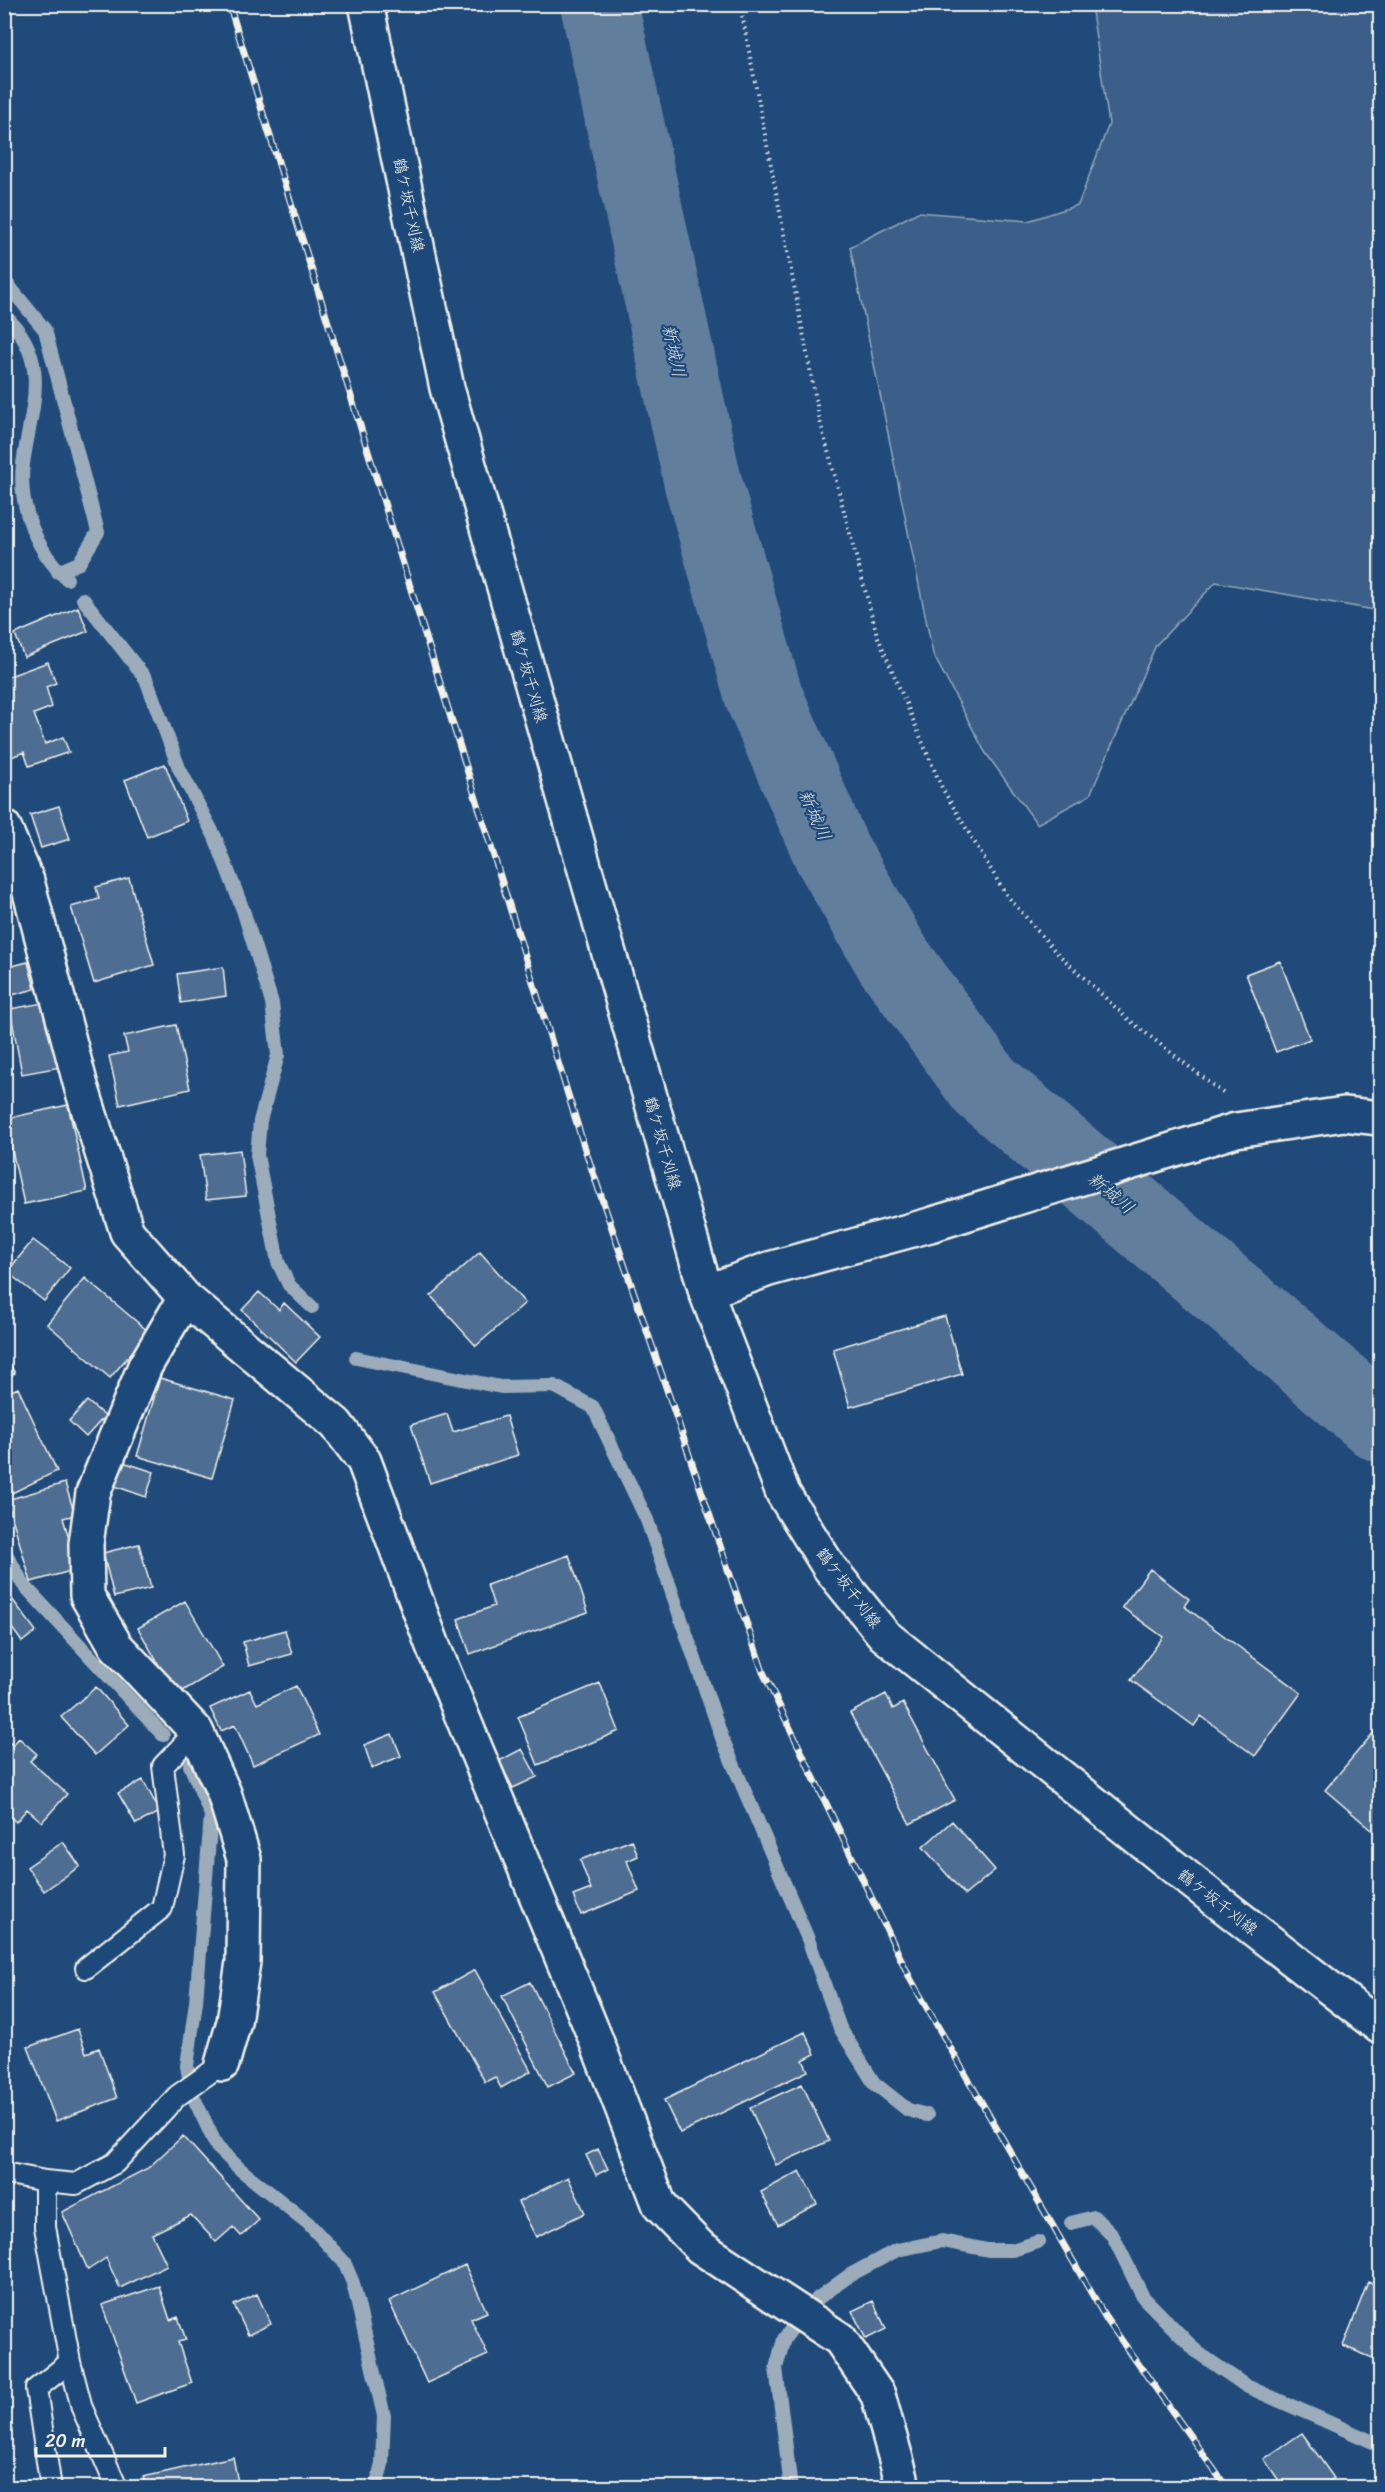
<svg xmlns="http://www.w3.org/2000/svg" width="1385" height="2492" font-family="Sriracha,'Klee One',sans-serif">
<rect width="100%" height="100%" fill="#1f4a7a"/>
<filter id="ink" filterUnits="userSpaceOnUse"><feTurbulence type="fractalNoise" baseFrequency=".0167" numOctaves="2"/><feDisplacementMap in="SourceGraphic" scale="12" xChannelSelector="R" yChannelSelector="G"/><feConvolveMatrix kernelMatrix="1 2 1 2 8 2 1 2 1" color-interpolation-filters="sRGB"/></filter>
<g filter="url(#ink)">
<path fill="#3a5f88" stroke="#97a8b8" stroke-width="1.5" d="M1091,5H1380V611L1216,582L1156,645L1090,795L1037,824L985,752L933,654L850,247L918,212L1028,221L1078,205L1109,124Z"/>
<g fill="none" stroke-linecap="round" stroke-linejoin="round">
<path stroke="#9cacbb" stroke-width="14" d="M4,280L45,330L98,532L79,563L58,572
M4,315C53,360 31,407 23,464C18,506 36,551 67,579
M83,599L146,679L179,768L215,837L243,910L272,1003L278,1055L260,1121L257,1155L278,1262L289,1285L312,1307
M356,1358L501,1387L554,1386L593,1407L647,1520L722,1738L808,1939L840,2028L874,2083L908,2110L927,2115
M4,1550L23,1584L163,1735
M190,1765L211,1815L196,2002L187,2066L192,2094L217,2147L241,2170L308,2223L344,2262L353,2283L384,2416L382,2464L376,2488
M1071,2223L1094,2217L1113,2236L1143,2297L1197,2352L1246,2386L1380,2445
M817,2299L850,2275L897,2250L942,2241L988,2250H1012L1038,2242
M791,2488L776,2368L784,2339L793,2327"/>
<path stroke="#627e9d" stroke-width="78" d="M599,4L703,483L764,697L832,853L893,959L985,1086L1380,1423"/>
</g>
<path fill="#4d6e92" stroke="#f4f1e8" stroke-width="1.5" d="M78,607L88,631L24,657L15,634Z
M48,662L56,683L46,687L52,707L34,714L45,744L63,737L69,752L29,766L24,752L4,760V678Z
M165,764L187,821L147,837L125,780Z
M59,806L70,839L41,848L30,815Z
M129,878L154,965L94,983L71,907L99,899L96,887Z
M1280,961L1310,1039L1276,1052L1246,974Z
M28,962L35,989L8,996L4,982V968Z
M223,967L226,996L181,1003L177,974Z
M48,1002L61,1067L22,1074L10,1009Z
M176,1025L190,1089L120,1105L109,1056L128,1052L124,1036Z
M68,1105L87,1191L24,1204L5,1119Z
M240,1150L246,1196L206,1200L200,1155Z
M33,1240L70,1268L44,1301L7,1272Z
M480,1252L525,1303L476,1346L431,1296Z
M85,1278L149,1332L110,1378L47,1324Z
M259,1292L279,1310L284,1303L320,1337L296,1362L242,1310Z
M945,1316L962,1374L850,1407L833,1349Z
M4,1356L15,1373L4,1380Z
M160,1378L235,1400L212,1478L137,1456Z
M18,1388L57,1471L10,1494L4,1482V1394Z
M87,1401L105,1416L86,1437L69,1421Z
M447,1414L453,1432L506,1416L518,1455L430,1483L411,1425Z
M123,1462L154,1472L146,1497L115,1486Z
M65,1483L75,1515L63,1518L78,1569L31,1582L7,1500Z
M139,1544L151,1588L114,1597L103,1553Z
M569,1555L588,1612L470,1654L458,1619L494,1606L487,1585Z
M1150,1569L1189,1599L1184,1606L1301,1693L1255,1756L1201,1716L1194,1726L1131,1680L1163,1637L1122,1607Z
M12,1599L36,1631L22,1642L4,1617V1605Z
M185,1601L223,1667L176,1695L138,1628Z
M285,1630L292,1654L249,1666L243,1642Z
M600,1683L619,1731L538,1765L518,1717Z
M296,1686L319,1735L253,1765L235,1725L221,1731L210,1708L250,1690L257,1704Z
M96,1687L129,1725L95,1755L61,1717Z
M886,1694L893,1709L903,1703L955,1800L910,1824L850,1713Z
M1380,1725V1837L1325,1790Z
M392,1734L401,1756L372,1768L364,1745Z
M4,1738L13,1745L19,1738L37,1754L30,1761L67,1794L42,1822L27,1809L16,1822L4,1812Z
M522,1749L537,1777L513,1788L499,1761Z
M143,1780L160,1812L136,1824L118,1793Z
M952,1821L995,1870L965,1895L923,1847Z
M632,1840L638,1856L627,1861L639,1891L581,1915L573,1896L591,1889L580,1860Z
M63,1842L80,1866L44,1891L27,1867Z
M475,1970L531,2071L501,2088L495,2077L485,2082L435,1992Z
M530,1982L576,2073L548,2087L502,1996Z
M78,2029L86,2053L99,2048L117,2098L56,2121L28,2047Z
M805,2032L815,2054L803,2060L808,2071L680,2133L664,2100Z
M802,2084L829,2141L776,2165L750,2108Z
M183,2136L259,2220L241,2236L233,2227L216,2242L191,2215L152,2234L167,2265L120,2288L106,2258L88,2270L62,2212L148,2168Z
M598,2149L608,2169L596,2175L586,2155Z
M800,2171L817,2204L778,2225L761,2192Z
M568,2177L585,2213L536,2237L518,2202Z
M465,2265L487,2312L471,2319L488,2355L427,2383L389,2301Z
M1368,2282L1380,2287V2361L1343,2346Z
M159,2286L170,2320L178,2317L186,2340L178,2342L192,2383L136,2403L102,2305Z
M257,2294L271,2324L248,2335L234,2305Z
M873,2301L886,2329L866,2339L852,2311Z
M1302,2433L1334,2478L1321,2488H1284L1264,2459Z
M233,2457L239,2488H146L143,2477Z"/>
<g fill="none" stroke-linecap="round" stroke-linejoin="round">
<defs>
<path id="lane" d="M86,1968L162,1908L174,1855L163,1766L196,1731
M4,2173L45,2181L76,2184L115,2163L177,2096L222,2064
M45,2181V2227L70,2362L36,2389L51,2488
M70,2362L82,2408L117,2488"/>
<path id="street" d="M4,827L27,881L81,1086L127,1232L185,1298L336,1424L364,1461L433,1646L594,2035L660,2206L700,2247L840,2339L878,2395L901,2477V2488
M706,1292L769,1269L930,1225L1236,1130L1344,1114L1380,1118
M185,1298L145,1366L93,1493L86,1544L87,1596L116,1646L196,1731L224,1793L244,1859L243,1962L234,2022L222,2064"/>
<path id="secondary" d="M366,4L447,388L706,1292L783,1493L829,1567L884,1635L1194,1883L1380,2027"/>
</defs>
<use href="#lane" stroke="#f4f1e8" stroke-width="24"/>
<use href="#street" stroke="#f4f1e8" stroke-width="38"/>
<use href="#secondary" stroke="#f4f1e8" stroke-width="38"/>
<path stroke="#f4f1e8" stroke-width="4" stroke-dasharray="1.5 4.5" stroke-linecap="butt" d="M740,4L820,421L877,635L942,788L1005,893L1055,951L1129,1020L1223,1093"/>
<use href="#lane" stroke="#1f4a7a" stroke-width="20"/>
<use href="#street" stroke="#1f4a7a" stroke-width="33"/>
<use href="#secondary" stroke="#1f4a7a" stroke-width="33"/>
<defs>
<path id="rail" d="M229,4L584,1146L763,1672L911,1980L1107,2320L1227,2488"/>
</defs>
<use href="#rail" stroke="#f4f1e8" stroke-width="7"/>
<use href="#rail" stroke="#1f4a7a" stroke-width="4.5" stroke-dasharray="14" stroke-linecap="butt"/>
</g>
</g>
<g text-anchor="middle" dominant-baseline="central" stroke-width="4.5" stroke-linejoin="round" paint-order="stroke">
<g font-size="16" fill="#f4f1e8" stroke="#1f4a7a">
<text transform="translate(409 205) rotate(78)">鶴ケ坂千刈線</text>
<text transform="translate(529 676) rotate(74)">鶴ケ坂千刈線</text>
<text transform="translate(663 1143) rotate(74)">鶴ケ坂千刈線</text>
<text transform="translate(849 1588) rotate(53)">鶴ケ坂千刈線</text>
<text transform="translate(1218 1902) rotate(38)">鶴ケ坂千刈線</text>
</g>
<g font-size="18" font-style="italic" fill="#dee0dd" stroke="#1f4a7a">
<text transform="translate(674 351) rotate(78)">新城川</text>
<text transform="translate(815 815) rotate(66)">新城川</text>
<text transform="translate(1111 1193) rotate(40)">新城川</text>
</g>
</g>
<rect width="1385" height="2492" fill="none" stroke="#1f4a7a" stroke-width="24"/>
<rect x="12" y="12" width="1361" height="2468" fill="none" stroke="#f4f1e8" stroke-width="2" filter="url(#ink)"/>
<path d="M36 2447v9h129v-9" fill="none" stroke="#f4f1e8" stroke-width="3"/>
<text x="45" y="2447" font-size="18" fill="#f4f1e8" stroke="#1f4a7a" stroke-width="4.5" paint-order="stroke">20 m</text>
</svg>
